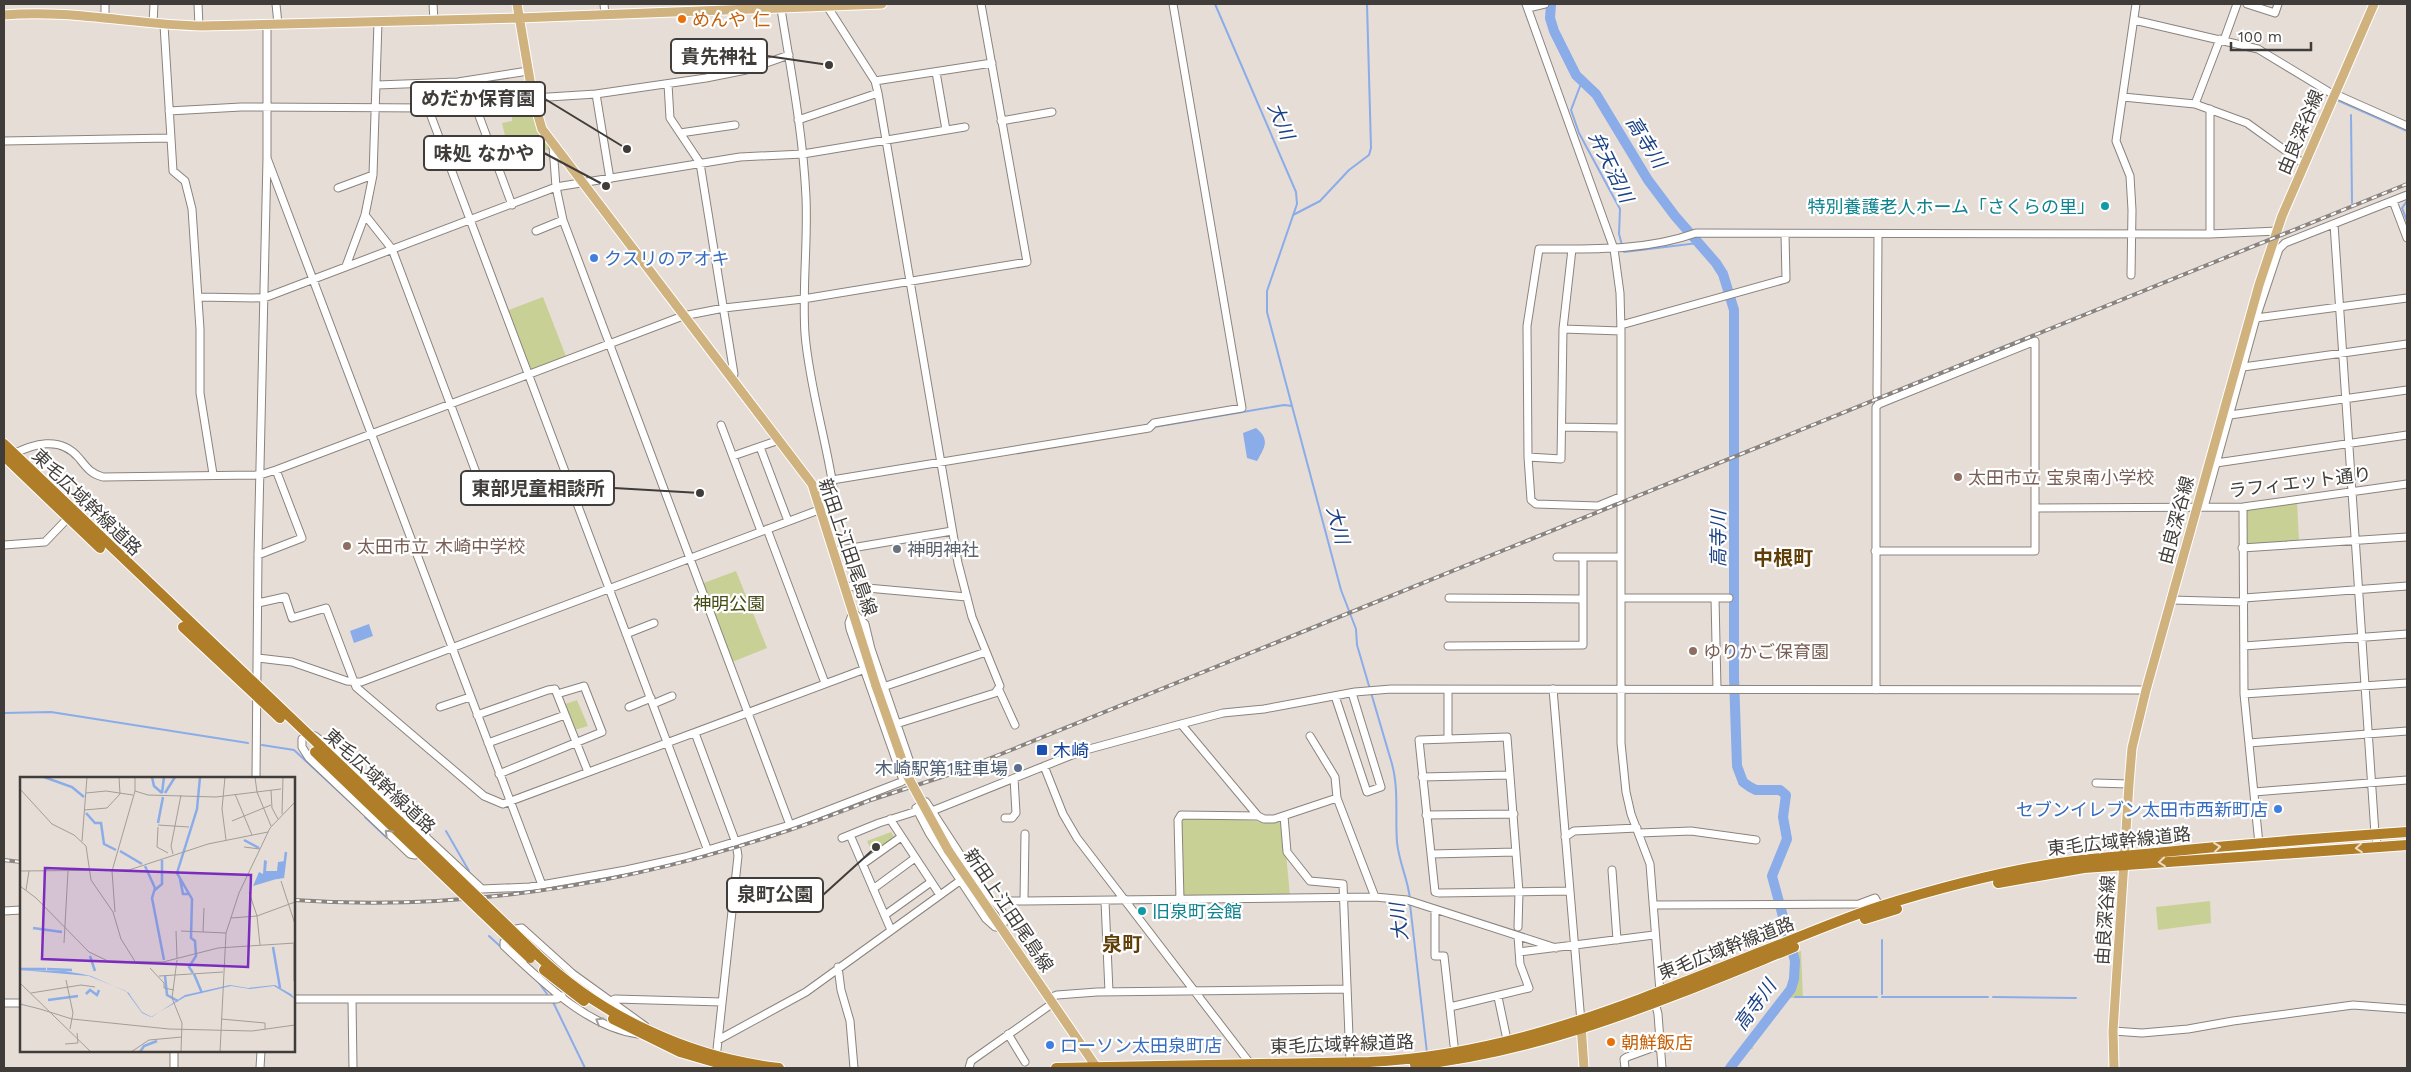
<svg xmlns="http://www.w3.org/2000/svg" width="2411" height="1072" font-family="'Work Sans','Noto Sans JP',sans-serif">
<rect width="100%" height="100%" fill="#e6ddd7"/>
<path fill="#c9d095" d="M533,115L542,135L552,149L532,153H509L502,123L512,121V116Z
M543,297L567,359L529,373L506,311Z
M2297,501L2299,541L2245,545V509Z
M736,571L767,648L732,662L701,584Z
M577,700L588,726L575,730L565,704Z
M1184,817L1256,821L1264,823L1283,822L1290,896L1181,898V820Z
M891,832L895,838L873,854L867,841Z
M2210,901L2211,923L2158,930L2156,907Z
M1801,951L1803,998L1795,996L1794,998H1790L1752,1045L1753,1049H1747C1768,1022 1806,991 1796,953Z"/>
<path fill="#8aace8" d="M1256,428C1271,440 1264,448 1257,461L1247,458L1243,433Z
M369,624L373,636L354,643L350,631Z"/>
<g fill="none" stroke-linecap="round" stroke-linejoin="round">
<path stroke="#8aace8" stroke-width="2" d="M1215,4L1296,192L1297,204L1267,291V312L1341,590L1356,629L1357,645L1392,764C1399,790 1395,816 1397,842C1399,863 1408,879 1410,899
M1582,81L1571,110L1579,133L1620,209L1619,234L1622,245
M2337,100L2407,131
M2351,115L2352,203
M2407,201L2402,208L2407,221
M1293,215L1320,201L1349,170L1369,155L1371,148L1367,4
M1623,249L1624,252L1698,243
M1154,427L1284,405L1292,406
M4,713L51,712L248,743
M262,745L294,750L362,813
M365,817L386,837
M446,831L469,871
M1410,904L1427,1053
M489,936L502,948
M1882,940V994
M537,980L547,994
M1795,997H1802
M1803,997H1877
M1882,997H1988
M1993,997L2076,998
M553,1002L585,1068"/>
<path stroke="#8aace8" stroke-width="10" d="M1551,4L1550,18L1554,31L1576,75L1596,94L1648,180L1675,216L1716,263L1723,274L1734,310V677L1737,766L1743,782L1750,787L1756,790H1780L1786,795L1783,817L1787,839L1772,876L1795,961L1794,979L1791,989L1730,1068"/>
<defs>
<path id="minor" d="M105,4V17
M198,4L199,26
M276,4L278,24
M433,4L434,21
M604,4L605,15
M1526,4L1614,249L1620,293L1621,331V743L1626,792L1631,814L1650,864L1660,992
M2247,4L2275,13L2278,4
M827,6L875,81L878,93L958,563L972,617L1000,686L995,693L893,725
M1528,8L1545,4
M2134,20L2258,49L2334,95
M153,23L154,4
M164,25L173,171L185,181L192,209L200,329V393L213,474
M2224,40L2237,4
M936,72L946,130
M875,81L992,63
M668,84L670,118L700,163L734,374L732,380
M377,85L458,82L528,71
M596,94L610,179
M2335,94L2407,126
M2123,97L2195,104L2247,123L2304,164
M2195,104L2220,39
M475,105L512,205
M428,108L708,851
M2210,109V234
M169,111L241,107L428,108L475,105L533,98L596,94L706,78L746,70L789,55
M798,120L878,93
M1001,121L1052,112
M680,133L735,125
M4,141L171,138
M553,146L556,187L563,220L790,825
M267,158L542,885
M338,188L373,175
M2393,201L2407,238
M365,215L392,249L486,499
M2334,224L2375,834L2378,847
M536,231L563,220
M346,266L365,215L373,175L378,22
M2131,275L2132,210L2130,176L2116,141L2136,4
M198,297L264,298L556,187L740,157L803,154L965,127
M2256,318L2407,298
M1621,325L1786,279L1785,234
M1563,329L1621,331
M2243,367L2407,344
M2230,415L2407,390
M721,425L761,531
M1562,427L1621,428
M760,447L788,521
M11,455C33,444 60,435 79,458C87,468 91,474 103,477L260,475L276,470L683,316L724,308L803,299L1027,262L981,4
M733,456L779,440
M1528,457L1561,459L1563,329L1572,249
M2216,463L2407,435
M832,480L1149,428L1154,423L1242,408L1173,4
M1620,497L1598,506L1536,504L1531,500L1528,457L1527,326L1539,249C1591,249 1646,251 1696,233L2210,234L2278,231
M2204,507L2256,318L2279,249L2285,243L2407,195
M2243,507L2244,694L2260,854
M2035,508L2243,507L2407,484
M767,529L825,683
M4,545L45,542L69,517
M2242,548L2407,537
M834,551L952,531
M1875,551H2035V341L1879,404
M258,555L302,538L276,470
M1557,557H1620
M845,586L967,597
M1449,598L1583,599
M1621,598H1729
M1715,598L1717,689
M2244,598L2407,586
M2171,600L2244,602
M258,603L285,597L292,618L326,608L356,687L484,796L503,804L865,669
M626,634L654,623
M1448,646L1583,645V557
M2244,646L2407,634
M258,658L292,662L347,681L361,682L832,505L834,497L832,480C824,432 809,383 805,334C802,289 808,243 806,197C803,134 791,71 781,9
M883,687L986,652
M1553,689L1581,1022
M999,690L1015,725
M1876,690V407L1879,404L1877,394L1878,234
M2244,694L2407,683
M1335,696L1367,792L1381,787L1352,693
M653,704L672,696
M440,707L470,697
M629,707L651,698
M477,715L548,690L555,689L588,772
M1181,724L1258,816
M695,733L736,843L738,856L715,1068
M315,736L340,755L426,836L428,841
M1310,736L1335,777L1337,798L1375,897
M302,739V747L309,758L410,854L415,855L422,849
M1448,739V690
M488,743L565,715
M2249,743L2407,731
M1044,766L1063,814L1077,838L1252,1066
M499,774L602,732L584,686L557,694
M1422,777L1510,775
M256,778L258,555L267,158V25
M2096,783L2129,784
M2254,792L2407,780
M926,802L980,885L1002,911L1005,919L1002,927H995L986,919L929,833L916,808Z
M932,811L1082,751L1181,724L1223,713L1264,709L1355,692L1391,689L2146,690
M1426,815L1514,814
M1284,816L1287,852L1310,881L1343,884L1350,1062
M1005,818H1012L1016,813L1014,778
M890,819L940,895
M1639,833L1691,831L1756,840
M850,835L891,930
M1565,837L1574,831L1637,828
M427,838L482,889L530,887L626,870L685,857L790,825L901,782L914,774L871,649L865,624L853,612L849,623L850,629L903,780
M842,838L879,823L917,811
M1431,854L1516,852
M863,864L901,837
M1612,870L1617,940
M873,889L915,858
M1180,900L1178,820L1181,815L1258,816L1264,819H1274L1337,798
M1024,901L1025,834
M1105,901L1109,992
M998,905L1006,901H1024L1375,897L1407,900L1556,948
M1653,905L1859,904L1875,898L1880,907
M1435,910V956H1444L1454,1045
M4,911L21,910
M885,915L931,882
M1518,927L1519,892L1507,737L1419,740L1435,892L1439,893L1569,891
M1519,952L1654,935
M838,967L841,990L850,1021L854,1068
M1498,997L1506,1035
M1049,998L1057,995L1097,992L1347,989
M294,999H557L562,996
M352,999L353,1068
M611,1001L615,999L722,1002
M1655,1002L1658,1014L1662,1068
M4,1003H21
M1450,1007L1529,988L1520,964L1518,936
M2113,1031L2142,1033L2188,1029L2233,1021L2353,1005L2407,1009
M638,1034C586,1027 541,980 504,946V942L516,929L522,928L573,974L645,1026
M1008,1034L1025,1062
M718,1040L806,992L961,880
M174,1051V1068
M260,1068L261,1051
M969,1068L971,1061L1053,1003
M1625,1068L1624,1059L1627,1057L1660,1045"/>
<path id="major" d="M517,4L533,98L542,129L812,484L876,686
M4,15C71,9 136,25 202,26L519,18L882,4
M948,850L1097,1068
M1581,1024L1584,1068
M2114,1068L2113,1031L2129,784L2132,748L2146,690L2259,285L2282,216L2374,4"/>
<path id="highway" d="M4,444L400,822
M4,456L100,548
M183,627L280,718
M315,752L394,828
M1998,883L2084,868L2407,845
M1865,919L1897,909
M535,953C600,1016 689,1058 779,1068
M544,970L584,1001
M613,1019L680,1052L735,1068
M1415,1065C1548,1051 1671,997 1794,947
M1056,1068L1369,1062C1515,1055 1638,1000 1771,948C1807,934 1844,918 1881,906C1939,888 1999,872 2059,863C2091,858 2123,856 2155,853C2239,844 2323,838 2407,832"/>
</defs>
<use href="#minor" stroke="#8b837d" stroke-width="9"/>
<use href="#major" stroke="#fff" stroke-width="11"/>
<use href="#highway" stroke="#fff" stroke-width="12"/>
<use href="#minor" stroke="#fff" stroke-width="7"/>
<use href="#major" stroke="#d0b27e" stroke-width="9"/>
<use href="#highway" stroke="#b07e28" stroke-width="10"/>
<defs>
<path id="rail" d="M871,800L951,774L1016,748L2407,184
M4,860L21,862
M294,900C495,914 690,873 876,798"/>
</defs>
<use href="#rail" stroke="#8a8480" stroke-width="4"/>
<use href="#rail" stroke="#fff" stroke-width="2" stroke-dasharray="5.5" stroke-linecap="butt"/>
<defs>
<path id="major-bridge" d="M876,686L908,777L948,850"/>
<path id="highway-bridge" d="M400,822L535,953
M394,828L530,958"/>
</defs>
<use href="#major-bridge" stroke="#fff" stroke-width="11" stroke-linecap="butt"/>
<use href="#highway-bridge" stroke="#fff" stroke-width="12" stroke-linecap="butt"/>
<use href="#major-bridge" stroke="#d0b27e" stroke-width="9"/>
<use href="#highway-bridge" stroke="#b07e28" stroke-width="10"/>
</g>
<defs><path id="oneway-chevron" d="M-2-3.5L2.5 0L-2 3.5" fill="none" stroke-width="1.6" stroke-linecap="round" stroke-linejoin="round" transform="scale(1.25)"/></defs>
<g stroke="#9f9e9c">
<use href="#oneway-chevron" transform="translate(388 833) rotate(-137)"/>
<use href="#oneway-chevron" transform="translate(599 1021) rotate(-150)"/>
</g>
<g stroke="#ebdfc9">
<use href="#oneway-chevron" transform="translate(2217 847) rotate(-6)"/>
<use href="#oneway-chevron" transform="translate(2359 848) rotate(176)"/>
<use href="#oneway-chevron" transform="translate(2162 862) rotate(175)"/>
</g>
<g fill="#e8710a" stroke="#fff" stroke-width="2">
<circle cx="682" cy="19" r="5"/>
<circle cx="1611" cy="1042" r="5"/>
</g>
<g fill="#0f9aa8" stroke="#fff" stroke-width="2">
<circle cx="2105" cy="206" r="5"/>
<circle cx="1142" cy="911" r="5"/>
</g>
<g fill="#3f7fe0" stroke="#fff" stroke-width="2">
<circle cx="594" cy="258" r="5"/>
<circle cx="2278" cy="809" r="5"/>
<circle cx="1050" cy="1045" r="5"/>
</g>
<g fill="#8d6e63" stroke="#fff" stroke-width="2">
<circle cx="1958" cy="477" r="5"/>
<circle cx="347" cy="546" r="5"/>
<circle cx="1693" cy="651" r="5"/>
</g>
<circle fill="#6b7280" stroke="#fff" stroke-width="2" cx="897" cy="549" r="5"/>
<rect fill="#1a4fb4" stroke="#fff" stroke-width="2" x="1036" y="744" width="12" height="12" rx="2.5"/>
<circle fill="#5c6f8a" stroke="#fff" stroke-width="2" cx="1018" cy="768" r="5"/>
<g text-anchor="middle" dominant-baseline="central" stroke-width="4.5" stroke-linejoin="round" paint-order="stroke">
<g font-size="18" fill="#c56008" stroke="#fff" text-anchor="start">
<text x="692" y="19">めんや 仁</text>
<text x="1621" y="1042">朝鮮飯店</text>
</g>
<g font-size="18" fill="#3f3c39" stroke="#fff">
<text transform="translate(2300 132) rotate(-67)">由良深谷線</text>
<text transform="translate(2300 482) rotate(-7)">ラフィエット通り</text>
<text transform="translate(87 502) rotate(44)">東毛広域幹線道路</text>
<text transform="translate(2176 520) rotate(-75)">由良深谷線</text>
<text transform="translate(848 547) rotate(71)">新田上江田尾島線</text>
<text transform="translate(380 781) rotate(43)">東毛広域幹線道路</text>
<text transform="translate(2119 841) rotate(-6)">東毛広域幹線道路</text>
<text transform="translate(1009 910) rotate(56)">新田上江田尾島線</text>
<text transform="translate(2105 920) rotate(-86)">由良深谷線</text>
<text transform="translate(1726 948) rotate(-21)">東毛広域幹線道路</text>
<text transform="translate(1342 1044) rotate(-2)">東毛広域幹線道路</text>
</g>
<g font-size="18" fill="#0d838f" stroke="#fff" text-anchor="end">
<text x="2095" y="206">特別養護老人ホーム「さくらの里」</text>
<text x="1152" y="911" text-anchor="start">旧泉町会館</text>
</g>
<g font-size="18" fill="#366cbe" stroke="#fff" text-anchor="start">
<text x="604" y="258">クスリのアオキ</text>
<text x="2268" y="809" text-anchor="end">セブンイレブン太田市西新町店</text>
<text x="1060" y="1045">ローソン太田泉町店</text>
</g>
<g font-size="18" fill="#785e54" stroke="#fff" text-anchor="start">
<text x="1968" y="477">太田市立 宝泉南小学校</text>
<text x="357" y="546">太田市立 木崎中学校</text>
<text x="1703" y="651">ゆりかご保育園</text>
</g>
<g font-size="18" fill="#5b616d" stroke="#fff" text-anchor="start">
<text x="907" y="549">神明神社</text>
</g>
<g font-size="18" fill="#474b15" stroke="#fff">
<text x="729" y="603">神明公園</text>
</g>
<g font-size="18" fill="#164399" stroke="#fff" text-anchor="start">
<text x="1053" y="750">木崎</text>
</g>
<g font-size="18" fill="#4e5e75" stroke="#fff" text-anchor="end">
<text x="1008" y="768">木崎駅第1駐車場</text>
</g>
<g font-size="19" font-style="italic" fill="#1a4086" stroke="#fff">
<text transform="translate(1281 121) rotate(67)">大川</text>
<text transform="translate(1646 142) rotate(58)">高寺川</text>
<text transform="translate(1611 167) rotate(64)">弁天沼川</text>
<text transform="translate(1338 525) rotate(75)">大川</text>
<text transform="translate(1718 539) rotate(-90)">高寺川</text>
<text transform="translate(1399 922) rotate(-96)">大川</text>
<text transform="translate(1755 1005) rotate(-54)">高寺川</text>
</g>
<g font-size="20" font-weight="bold" fill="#603e08" stroke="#fff">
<text x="1783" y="558">中根町</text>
<text x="1122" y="944">泉町</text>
</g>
</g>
<g transform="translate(20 777)">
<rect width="275" height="275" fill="#e6ddd7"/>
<path d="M244,83L247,84L246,94H257L258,85L265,84L263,100L233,109L239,95L243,97ZM0,193L44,194L62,197L71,199L105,214L109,216L110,218L122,235L132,240L165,218L210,208L228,211L255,208L271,217L275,222L254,209L230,212L211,209L165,220L131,240L122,236L106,214L69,199Z" fill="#8aace8"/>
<path fill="none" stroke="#8aace8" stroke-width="2.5" d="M24,0L52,10L64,20M132,0L134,9L142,16M142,16L144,0M145,16L155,0M66,36L75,46H81L84,67L96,73M138,46L143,20M224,63L239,71M100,74L122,87M125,89L135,111L132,121L144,183M256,101L263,100L266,75M160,102L163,117H169M135,113L142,107V83M13,151L42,155M253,170L260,211M70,179L75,194M0,192H26M27,192L52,193M173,196L169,190L176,179L175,164L171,161L172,122L157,96L177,32L180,0M174,197L182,216M145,199L147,218L158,224M66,217L70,213L77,218L79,213M28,223L58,219M120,275L124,269L137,264"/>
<path fill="none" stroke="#a39d98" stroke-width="1" d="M205,0L202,32L206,63M235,0L237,15L251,49M0,12L32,47L54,58L66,69L71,103L93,135L101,162L116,186M251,13L252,31L258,42M115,14L128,18L196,20L261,12M66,16L86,14L113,18M215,17L232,58M64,33L87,31L100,17L99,0M262,37L263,0M212,44L251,28M138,48L169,50M138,50L137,70L148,76M62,64L67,0M224,70L240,72M153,77L151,69L161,18M0,94L109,93L188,67L248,55M92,94L95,135M92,94L115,14V0M261,104L275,147M0,109L16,121L69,175L88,184L143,185L198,171L275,166M6,113L9,94M229,115L237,139L240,168M211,141L237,139L275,125M156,154L157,181M161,154L206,156M183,155L184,131M44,166L48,94M274,167V204M157,183L152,221L162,246L161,275M130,191L144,206V211L154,213M139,199L203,195M46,203L53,236L50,252M0,206L71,275M11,216L61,208L75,210M0,227L20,232M20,232L52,242L149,252L232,254L275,248M201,242L245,246V252M45,267L58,266L57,256M111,275L129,263L162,260M200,275L206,156L219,116L250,51L275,25"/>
<path fill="#7b2cbf" fill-opacity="0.15" stroke="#7b2cbf" stroke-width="2.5" d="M25,91L231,98L228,190L22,182Z"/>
<rect width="275" height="275" fill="none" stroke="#3f3c39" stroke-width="2.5"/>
</g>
<path fill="none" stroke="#3f3c39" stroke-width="2" d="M829 65L767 56M627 149L545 99M606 186L544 153M700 493L614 488M876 847L823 895"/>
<g fill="#3f3c39" stroke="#fff" stroke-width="2">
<circle cx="829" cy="65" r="5"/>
<circle cx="627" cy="149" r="5"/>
<circle cx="606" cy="186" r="5"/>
<circle cx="700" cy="493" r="5"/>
<circle cx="876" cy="847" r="5"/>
</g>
<g fill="#fff" stroke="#3f3c39" stroke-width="2">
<rect x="671" y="39" width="96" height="34" rx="5"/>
<rect x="411" y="82" width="134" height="34" rx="5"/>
<rect x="424" y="136" width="120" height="34" rx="5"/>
<rect x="461" y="471" width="153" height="34" rx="5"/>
<rect x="727" y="878" width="96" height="34" rx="5"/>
</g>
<g font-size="19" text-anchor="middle" font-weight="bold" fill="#3f3c39">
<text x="719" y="63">貴先神社</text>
<text x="478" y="105">めだか保育園</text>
<text x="484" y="160">味処 なかや</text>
<text x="538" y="495">東部児童相談所</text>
<text x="775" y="901">泉町公園</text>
</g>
<rect width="2411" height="1072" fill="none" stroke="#3f3c39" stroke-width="10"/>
<path d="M2231 42v8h80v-8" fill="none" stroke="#3f3c39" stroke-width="2.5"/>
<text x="2238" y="42" font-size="15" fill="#3f3c39" stroke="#ffffff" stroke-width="4" paint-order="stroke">100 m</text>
</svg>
